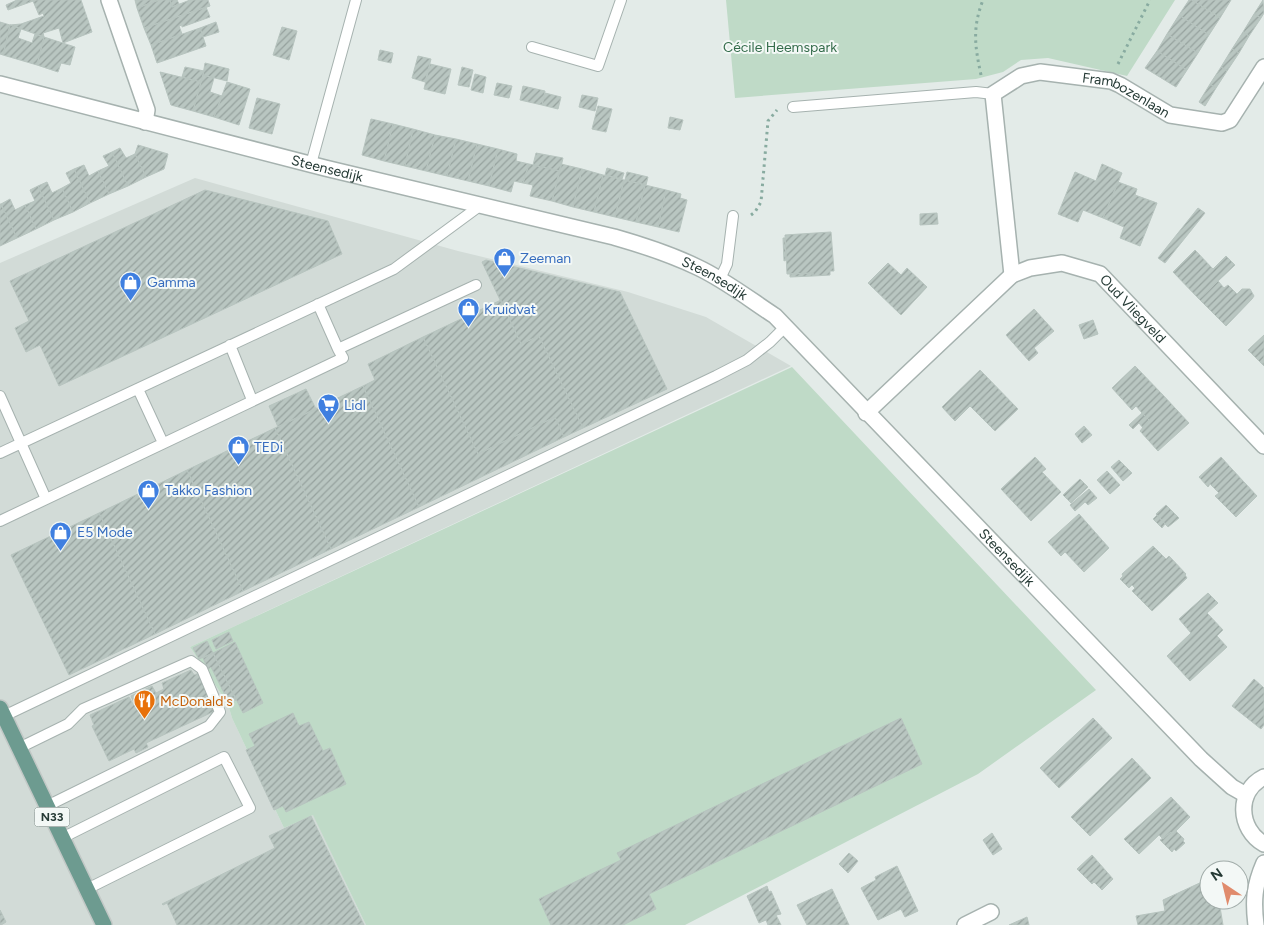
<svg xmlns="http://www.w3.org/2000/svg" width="1264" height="925" font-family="Figtree,sans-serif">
<defs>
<pattern id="building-hatch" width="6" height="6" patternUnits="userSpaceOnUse" patternTransform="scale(1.25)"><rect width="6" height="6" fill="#b9c6c1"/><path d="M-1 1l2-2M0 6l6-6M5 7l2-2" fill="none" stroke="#96a29e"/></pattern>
</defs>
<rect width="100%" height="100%" fill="#e3ebe8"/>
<path fill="#d2dbd7" d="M195,178L458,251L628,292L706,317L791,366L190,647L228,704L232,718L284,828L313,814L366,925H0V263Z"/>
<path fill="#bfdac7" d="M726,0H1175L1127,76L1048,58L1021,60L1003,72L976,79L735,98Z
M792,367L1096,690L978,774L685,925H366L313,815L284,828L232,718L228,704L190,647Z"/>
<path fill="url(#building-hatch)" stroke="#b7c4bf" d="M17,0H36L8,10L6,5Z
M36,0H81L92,32L63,43L59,28L43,33L44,37L10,25L21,24L44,16L43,13L39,15L33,1Z
M135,0H159L137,8Z
M159,0H170L172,7L190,0H208L210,6L144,28L137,8Z
M170,0H177L179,4L172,7Z
M1189,0H1192L1220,18L1209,35L1179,15Z
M1192,0H1231L1220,18Z
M1263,0L1264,13L1261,18L1254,14Z
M206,7L210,17L182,27V25L179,26L182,34L151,45L144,28Z
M1254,14L1261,18L1249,36L1243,32Z
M1179,15L1209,35L1198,53L1167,34Z
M0,22L10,25L3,55L0,54Z
M216,22L219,32L203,37L200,28Z
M10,25L21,29L18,38L32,43L35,34L44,37L37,65L3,55Z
M282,27L297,31L289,60L273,55Z
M200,28L206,46L157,63L151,45Z
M1243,32L1249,36L1239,53L1232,49Z
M1167,34L1198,53L1187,70L1157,51Z
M44,37L75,47L70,65L61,63L58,72L37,65Z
M1232,49L1239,53L1227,71L1221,67Z
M380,50L393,53L391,63L378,60Z
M1157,51L1187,70L1176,87L1145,68Z
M418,56L431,59L425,82L412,78Z
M205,63L229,69L227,81L203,75Z
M430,64L451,69L445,94L424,89Z
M185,67L204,71L201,82L182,77Z
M462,67L473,70L469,87L458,85Z
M1221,67L1227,71L1216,88L1210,84Z
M160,72L201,82L193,111L171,105Z
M475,74L486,77L483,93L471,90Z
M203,75L214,78L210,92L222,96L214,117L193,111Z
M227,82L250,89L239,125L214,117Z
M497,83L512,86L509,98L494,95Z
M1210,84L1216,88L1205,106L1199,102Z
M523,86L545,91L542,105L520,100Z
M545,93L561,97L558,109L542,105Z
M582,95L598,98L595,111L579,107Z
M257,98L280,104L272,134L249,128Z
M598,106L612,109L606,132L592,129Z
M670,117L683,120L680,130L668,128Z
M371,119L393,124L384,161L362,155Z
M393,124L413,129L405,166L384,161Z
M413,129L435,135L426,171L405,166Z
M435,135L456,139L447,176L426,171Z
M456,139L477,144L468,181L447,176Z
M477,144L498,149L489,186L468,181Z
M138,145L168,154L164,169L146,177L135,154Z
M120,148L126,158L135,154L146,177L128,186L112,152Z
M498,149L517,154L516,161L529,164L523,183L514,181L511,192L489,186Z
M112,152L128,186L109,194L98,171L109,166L103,156Z
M536,153L563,158L560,171L533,165Z
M529,164L560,171L552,201L530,196L533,185L523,183Z
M561,164L582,169L573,207L552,201Z
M1102,164L1122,173L1103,218L1083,210L1078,222L1058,214L1075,172L1096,181Z
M84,165L89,176L98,171L109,194L90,203L74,169Z
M607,168L624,173L622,179L605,175Z
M74,169L90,203L73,212L62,188L71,183L66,173Z
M582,169L603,175L594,212L573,207Z
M627,172L648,177L646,185L625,180Z
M603,175L624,180L615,217L594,212Z
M624,180L645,185L636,222L615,217Z
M47,182L52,193L62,188L73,212L54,220L38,186Z
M1118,182L1137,189L1135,195L1157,203L1140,246L1120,238L1124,227L1103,218Z
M645,185L666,190L658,227L636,222Z
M38,186L54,220L36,229L25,205L35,201L30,190Z
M205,190L328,221L342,254L59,386L40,345L26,352L15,328L29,321L10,281Z
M666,190L681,194L680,198L687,200L679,232L658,227Z
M10,199L15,210L25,205L36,229L17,238L1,204Z
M0,204H1L17,238L0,246Z
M1198,208L1205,213L1165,263L1158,258Z
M937,213L938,224L920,225V214Z
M831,232L834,271H830V275L813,276V273L787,274L785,235Z
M783,238H785L786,260L784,261Z
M1195,250L1213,269L1226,256L1235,265L1199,299L1173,272Z
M486,260L620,292L667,389L583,428L539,336L521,344L482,262Z
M888,263L901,275L907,268L927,287L901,315L868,283Z
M813,273V276L790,277V274Z
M1218,281L1224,288L1228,285L1237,294L1242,289H1250L1254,296L1252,299L1226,326L1199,299Z
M501,300L521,344L539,336L583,428L564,437L555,417L478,454L423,337Z
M1034,309L1054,331L1034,348L1038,353L1029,361L1006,335Z
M1093,320L1098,334L1084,339L1079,325Z
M1264,335V366L1248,350Z
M423,337L478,454L555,417L564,437L419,507L363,386L375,380L368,364Z
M1135,366L1162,394L1142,413L1136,406L1132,410L1112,388Z
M980,370L1018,409L995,431L970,406L955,421L942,407Z
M363,386L419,507L331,549L275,428Z
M306,389L316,409L278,427L269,406Z
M1162,394L1189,423L1158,451L1140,431L1149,420L1142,413Z
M1142,413L1149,420L1147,424L1143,428L1139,423L1133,429L1129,425Z
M1084,426L1092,435L1082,443L1075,434Z
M275,428L331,549L243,591L187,470Z
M1035,457L1046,469L1042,472L1061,492L1031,521L1001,489Z
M1221,457L1231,468L1212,486L1210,484L1208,487L1199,477Z
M1119,460L1132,473L1123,481L1111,467Z
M1231,468L1257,496L1236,517L1215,496L1219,493L1212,486Z
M187,470L243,591L155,634L99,513Z
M1107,471L1120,485L1110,494L1097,480Z
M1080,479L1088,487L1071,503L1063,495Z
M1089,489L1097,498L1088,505L1085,502L1075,511L1070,505Z
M1166,505L1179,518L1168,527L1156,514Z
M99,513L155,634L69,675L11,555Z
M1079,514L1109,548L1084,572L1065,552L1061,556L1048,542Z
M1157,515L1165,524L1162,528L1153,519Z
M1153,546L1166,559L1169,556L1186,574L1185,575L1187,578L1152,611L1132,591L1135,588L1132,585L1129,588L1120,579L1123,576L1122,574Z
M1208,593L1218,603L1207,613L1223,630L1217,636L1227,647L1190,681L1167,656L1191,633L1179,619Z
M229,632L233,641L216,649L212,640Z
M207,641L213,653L199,659L193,648Z
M235,642L263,703L243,713L213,653Z
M213,653L236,700L229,703L211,667L208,669L203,658Z
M191,670L194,675L199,673L217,710L146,743L148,747L136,753L134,749L109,761L92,726L94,725L90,715L129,697L133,704L134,703L131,696L152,686L156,693L164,689L162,683Z
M1254,679L1264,688V725L1261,729L1232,706Z
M293,713L299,726L309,722L323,751L330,748L346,784L286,812L283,806L274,810L246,750L255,746L249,734Z
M901,718L922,764L649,894L656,909L623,925H551L539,899L621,860L617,853Z
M1093,718L1112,738L1059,788L1040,768Z
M1132,758L1151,778L1090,836L1071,817Z
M1171,797L1190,817L1173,834L1171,832L1163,839L1159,835L1139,854L1124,839Z
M311,816L364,925H177L167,903L163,905L162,904L275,848L269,836Z
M1176,831L1184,839L1183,841L1185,843L1176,851L1174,849L1172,852L1160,840L1171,832L1173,834Z
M992,833L1002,849L993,855L983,840Z
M849,853L858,861L848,873L839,864Z
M1092,855L1113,879L1102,890L1094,882L1092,884L1077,869Z
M897,866L918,911L905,917L901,909L878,920L861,888L876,880L875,877Z
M1204,881L1208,903L1219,901L1223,925H1138L1136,916L1165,911L1163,900Z
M767,886L769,892L771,891L781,914L776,915L781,925H768L766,920L759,923L747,896Z
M1209,887V900L1219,901L1208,903L1205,888Z
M832,889L849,925H807L797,905Z
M0,910L6,922L1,925H0Z
M1027,917L1029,925H1009Z"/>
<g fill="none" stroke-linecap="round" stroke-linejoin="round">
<defs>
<path id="service" d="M532,47L598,66L621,0
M793,107L976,92L993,94
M311,164L356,0
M720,279L727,264L733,216
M318,304L338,349
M230,345L252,400
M138,389L163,443
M0,396L46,499
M0,453L394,269L481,205
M0,521L343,358L338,349L476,285
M4,716L716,376L747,360L770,342L785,327
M19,748L68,724L83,709L191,661L202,669L220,712L209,726L47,806
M62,838L224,757L250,808L87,889"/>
<g id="minor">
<path d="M109,0L147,110L145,122"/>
<path id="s1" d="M0,84L325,168L614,237C642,245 670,254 697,267C725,280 749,299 775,316L1201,759L1232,787L1246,795"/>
<path id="s2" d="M1012,275L993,94L1021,76L1040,72L1111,81L1120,85L1170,115L1222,123L1230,120L1264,67"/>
<path id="s3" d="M866,413L1012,275L1030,268L1062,263L1100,274L1264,446"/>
<path d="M1264,777C1236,791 1238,829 1264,844"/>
<path d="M965,925L991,912"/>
<path d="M1256,925C1253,901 1254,886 1264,863"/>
</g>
<path id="primary" d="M0,708L104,925"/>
</defs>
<use href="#service" stroke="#a6b2af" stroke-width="12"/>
<use href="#minor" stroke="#a6b2af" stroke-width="18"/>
<use href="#primary" stroke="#c2c8c6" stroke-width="18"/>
<path stroke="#88aba0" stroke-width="3" stroke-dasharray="2.5 4" stroke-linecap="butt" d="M1118,64L1150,0
M981,75C975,47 972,28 983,0
M751,215L755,212L761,202L768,121L777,110"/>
<use href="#service" stroke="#fff" stroke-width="10"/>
<use href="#minor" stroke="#fff" stroke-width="15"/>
<use href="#primary" stroke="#6d9b90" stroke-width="15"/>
</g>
<defs>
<symbol id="shop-pin" viewBox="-11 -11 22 30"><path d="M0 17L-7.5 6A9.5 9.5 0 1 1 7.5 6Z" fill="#3f7fe0" stroke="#f3f8f6"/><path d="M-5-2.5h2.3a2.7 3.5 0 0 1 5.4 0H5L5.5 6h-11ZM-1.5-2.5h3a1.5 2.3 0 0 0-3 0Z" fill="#fff"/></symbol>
<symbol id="supermarket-pin" viewBox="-11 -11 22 30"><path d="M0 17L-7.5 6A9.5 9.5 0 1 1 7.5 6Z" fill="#3f7fe0" stroke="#f3f8f6"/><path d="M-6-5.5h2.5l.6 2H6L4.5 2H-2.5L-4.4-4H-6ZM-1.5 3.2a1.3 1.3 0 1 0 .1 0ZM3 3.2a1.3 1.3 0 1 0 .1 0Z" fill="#fff"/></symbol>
<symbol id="restaurant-pin" viewBox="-11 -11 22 30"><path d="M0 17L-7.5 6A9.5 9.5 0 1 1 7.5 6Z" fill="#e8710a" stroke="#f3f8f6"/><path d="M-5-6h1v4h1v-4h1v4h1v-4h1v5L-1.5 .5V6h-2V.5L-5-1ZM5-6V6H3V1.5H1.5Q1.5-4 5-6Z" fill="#fff"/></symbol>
</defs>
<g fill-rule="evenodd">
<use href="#shop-pin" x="492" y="246" width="25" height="34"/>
<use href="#shop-pin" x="118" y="270" width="25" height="34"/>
<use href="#shop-pin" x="456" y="296" width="25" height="34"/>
<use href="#supermarket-pin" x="316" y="392" width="25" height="34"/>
<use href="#shop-pin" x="226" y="434" width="25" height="34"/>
<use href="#shop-pin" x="136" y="478" width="25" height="34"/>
<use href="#shop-pin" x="48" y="520" width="25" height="34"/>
<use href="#restaurant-pin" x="132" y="688" width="25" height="34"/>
</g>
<g text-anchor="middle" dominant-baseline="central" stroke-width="4" stroke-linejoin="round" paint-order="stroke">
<rect fill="#f3f8f6" stroke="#63736f" stroke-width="1" x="34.5" y="807.5" width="35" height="19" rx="4"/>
<g font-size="12" font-weight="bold" fill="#253a35">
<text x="52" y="817">N33</text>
</g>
<g font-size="14" fill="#346c4b" stroke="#f3f8f6">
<text x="780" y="47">Cécile Heemspark</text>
</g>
<g font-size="14" fill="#253a35" stroke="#f3f8f6">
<text stroke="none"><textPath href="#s2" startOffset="325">Frambozenlaan</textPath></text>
<text stroke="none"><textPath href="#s1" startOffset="338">Steensedijk</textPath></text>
<text stroke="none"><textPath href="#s1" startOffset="742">Steensedijk</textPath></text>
<text stroke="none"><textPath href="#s3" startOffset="340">Oud Vliegveld</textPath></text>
<text stroke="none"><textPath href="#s1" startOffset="1148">Steensedijk</textPath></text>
</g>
<g font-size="14" fill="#366cbe" stroke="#f3f8f6" text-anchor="start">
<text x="520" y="258">Zeeman</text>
<text x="147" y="282">Gamma</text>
<text x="484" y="309">Kruidvat</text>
<text x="344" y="405">Lidl</text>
<text x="254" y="447">TEDi</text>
<text x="165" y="490">Takko Fashion</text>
<text x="77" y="532">E5 Mode</text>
</g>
<g font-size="14" fill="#c56008" stroke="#f3f8f6" text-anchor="start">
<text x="160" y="701">McDonald's</text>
</g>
</g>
<g transform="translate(1224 885) rotate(325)"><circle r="24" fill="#f3f8f6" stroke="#a1aca9"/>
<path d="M0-4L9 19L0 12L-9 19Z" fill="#e08b6c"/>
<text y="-8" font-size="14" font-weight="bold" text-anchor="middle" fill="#253a35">N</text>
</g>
</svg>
